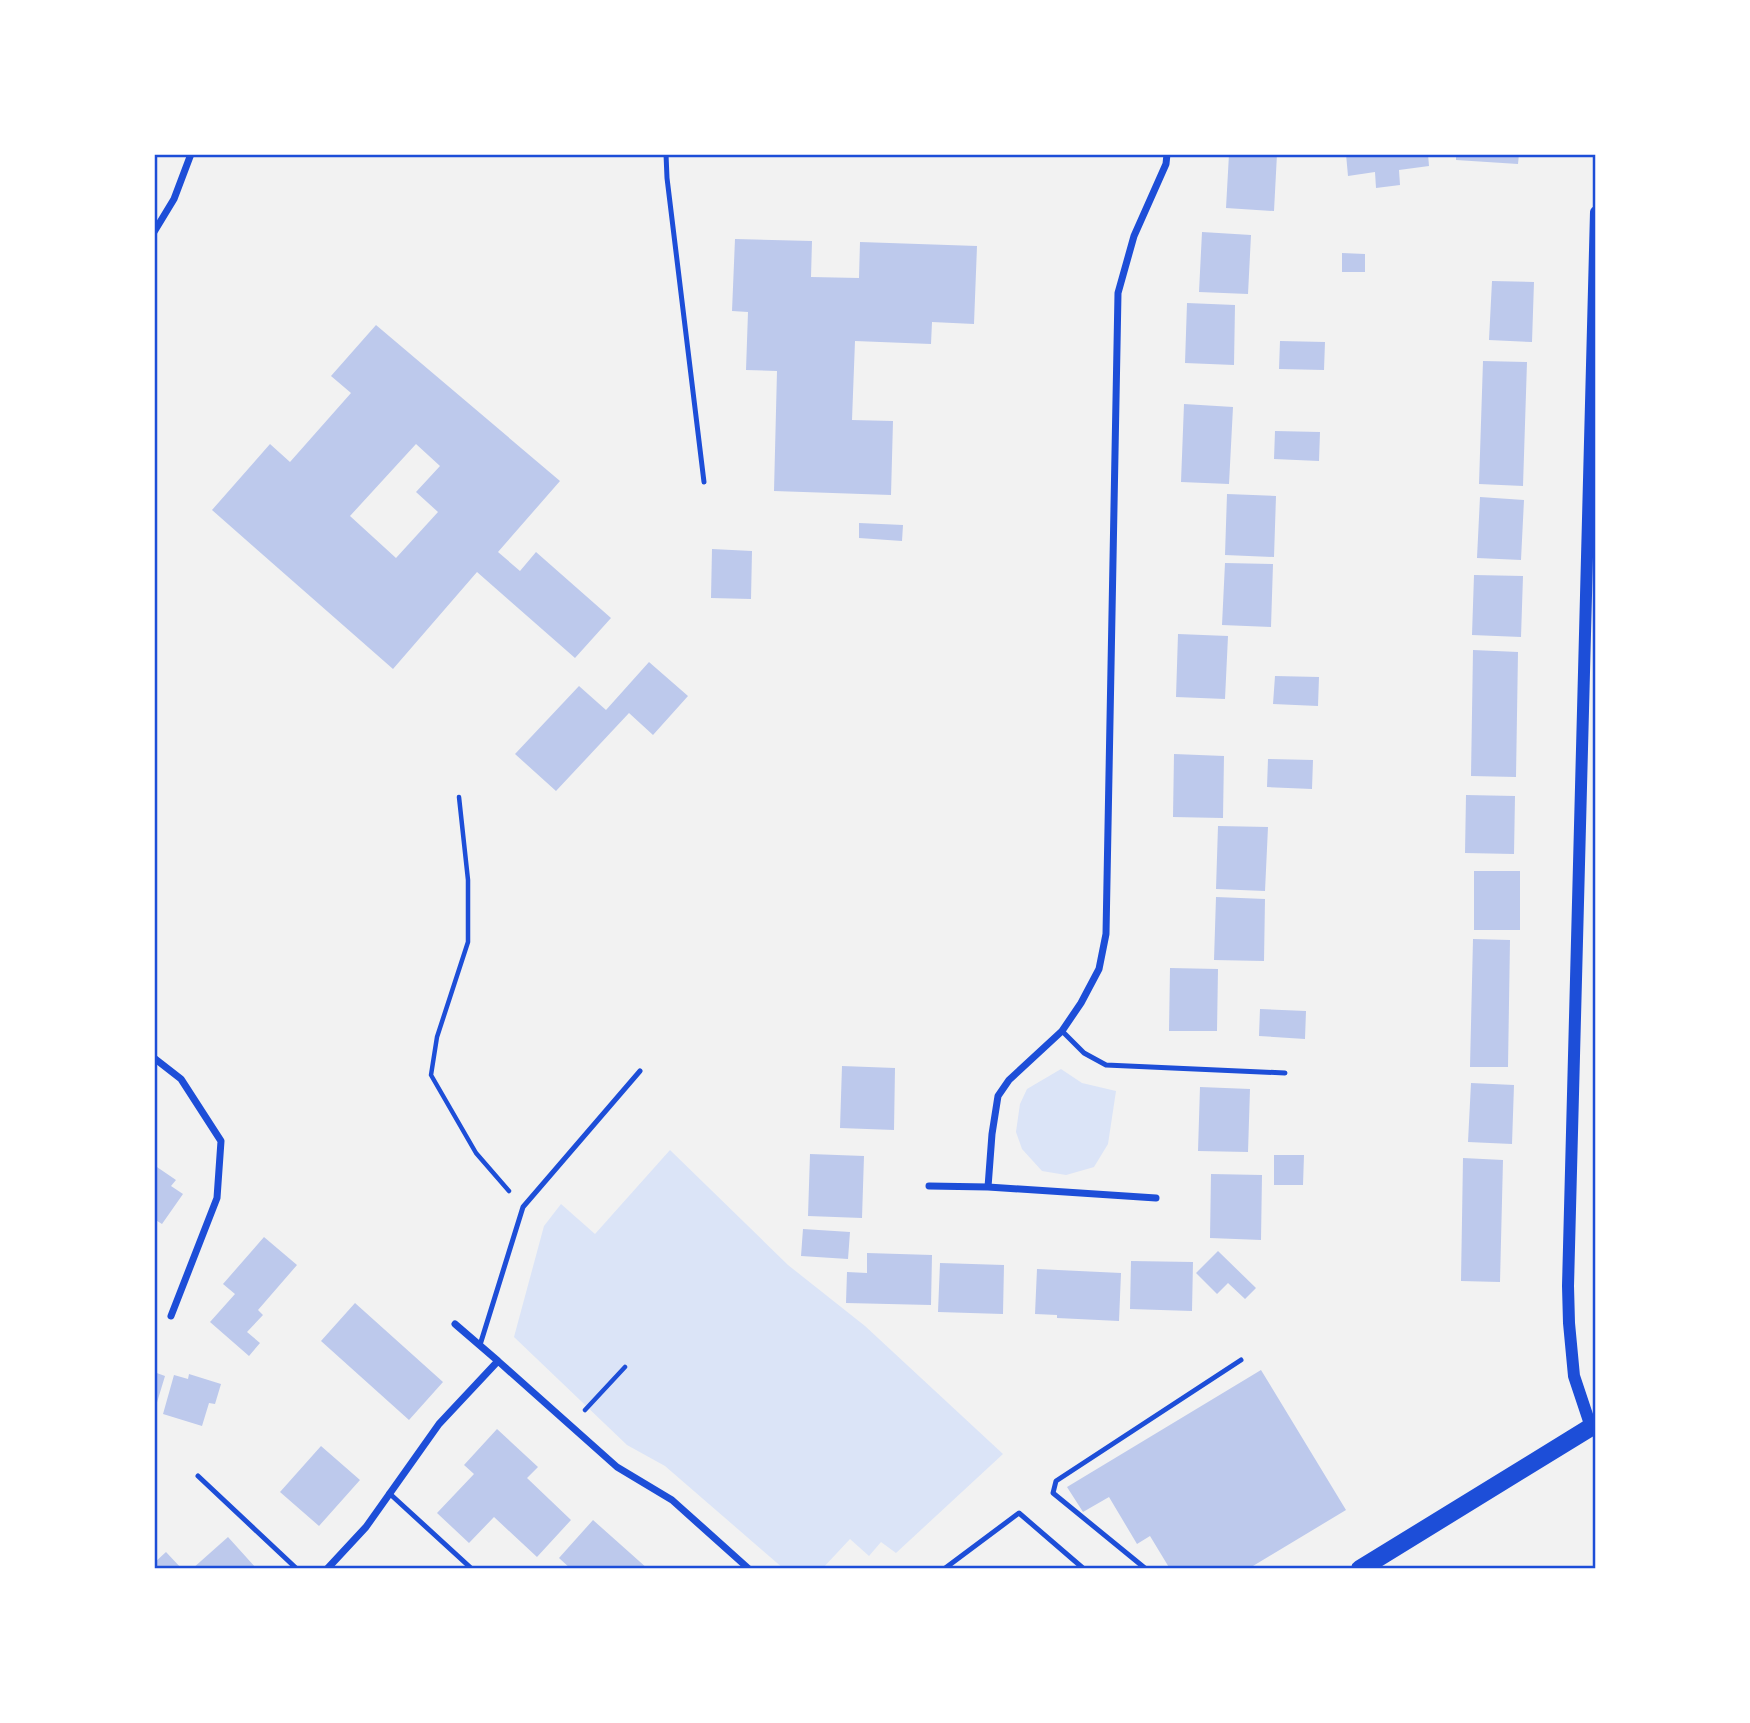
<svg xmlns="http://www.w3.org/2000/svg" width="1750" height="1723" font-family="'DejaVu Sans',sans-serif">
<rect width="100%" height="100%" fill="#f2f2f2"/>
<path fill="#dbe4f7" d="M1061,1069L1082,1083L1116,1091L1108,1144L1094,1167L1066,1175L1042,1171L1022,1149L1016,1132L1020,1104L1027,1089Z
M670,1150L788,1265L865,1326L1003,1454L896,1553L881,1542L869,1556L850,1539L822,1569H784L665,1466L627,1445L514,1337L544,1226L561,1204L595,1234Z"/>
<path fill="#bdc9ec" fill-rule="evenodd" d="M1229,154H1277L1274,211L1226,208Z
M1346,154H1428L1429,166L1399,170L1400,185L1376,188L1375,172L1348,176Z
M1456,154H1519L1518,164L1456,160Z
M1202,232L1251,235L1248,294L1199,292Z
M735,239L812,241L811,277L859,278L860,242L977,246L974,324L932,322L931,344L855,341L852,420L893,421L891,495L774,491L777,371L746,370L748,312L732,311Z
M1342,253L1365,254V272H1342Z
M1492,281L1534,282L1532,342L1489,340Z
M1187,303L1235,305L1234,365L1185,363Z
M376,325L560,481L498,552L520,571L536,552L611,618L575,658L477,572L393,669L212,510L270,444L290,462L351,393L331,376ZM416,444L440,466L416,492L438,512L396,558L350,516Z
M1280,341L1325,342L1324,370L1279,369Z
M1483,361L1527,362L1523,486L1479,484Z
M1184,404L1233,407L1229,484L1181,482Z
M1275,431L1320,432L1319,461L1274,459Z
M1227,494L1276,496L1274,557L1225,555Z
M1480,497L1524,500L1521,560L1477,558Z
M859,523L903,525L902,541L859,538Z
M712,549L752,551L751,599L711,598Z
M1225,563L1273,564L1271,627L1222,625Z
M1474,575L1523,576L1521,637L1472,635Z
M1178,634L1228,636L1225,699L1176,697Z
M1473,650L1518,652L1516,777L1471,776Z
M649,662L688,696L653,735L629,713L556,791L515,754L579,686L606,710Z
M1275,676L1319,677L1318,706L1273,704Z
M1174,754L1224,756L1223,818L1173,817Z
M1268,759L1313,760L1312,789L1267,787Z
M1466,795L1515,796L1514,854L1465,853Z
M1218,826L1268,827L1265,891L1216,889Z
M1474,871H1520V930H1474Z
M1216,897L1265,899L1264,961L1214,960Z
M1473,939L1510,940L1508,1067H1470Z
M1170,968L1218,969L1217,1031H1169Z
M1260,1009L1306,1011L1305,1039L1259,1036Z
M842,1066L895,1068L894,1130L840,1128Z
M1471,1083L1514,1085L1512,1144L1468,1142Z
M1200,1087L1250,1089L1248,1152L1198,1151Z
M810,1154L864,1156L862,1218L808,1216Z
M1274,1155H1304L1303,1185H1274Z
M1463,1158L1503,1160L1500,1282L1461,1281Z
M154,1165L176,1180L171,1186L183,1194L162,1224L154,1219Z
M1211,1174L1262,1175L1261,1240L1210,1238Z
M803,1229L850,1232L848,1259L801,1256Z
M264,1237L297,1265L258,1310L263,1315L247,1332L260,1343L249,1356L210,1322L235,1294L223,1284Z
M1218,1251L1256,1288L1245,1299L1228,1283L1217,1294L1196,1273Z
M867,1253L932,1255L931,1305L846,1303L847,1272L867,1273Z
M1131,1261L1193,1262L1192,1311L1130,1309Z
M940,1263L1004,1265L1003,1314L938,1312Z
M1037,1269L1121,1273L1119,1321L1057,1318V1315L1035,1314Z
M355,1303L443,1382L409,1420L321,1341Z
M1261,1370L1346,1510L1248,1569H1170L1150,1536L1137,1544L1109,1497L1083,1512L1067,1487Z
M154,1372L165,1376L155,1409H154Z
M189,1374L221,1384L215,1404L209,1403L202,1426L163,1414L174,1375L188,1379Z
M497,1429L538,1467L527,1478L571,1520L537,1557L494,1517L469,1543L437,1513L474,1474L464,1465Z
M321,1446L360,1480L319,1526L280,1492Z
M593,1520L648,1569H571L559,1558Z
M228,1537L257,1569H192Z
M166,1552L182,1569H154V1563Z"/>
<g fill="none" stroke-linecap="round" stroke-linejoin="round">
<path stroke="#1d4ed8" stroke-width="4.5" d="M459,797L468,880V942L437,1037L431,1075L476,1153L509,1191
M585,1410L625,1367"/>
<path stroke="#1d4ed8" stroke-width="5" d="M666,154L667,178L704,482
M1062,1031L1084,1053L1106,1065L1285,1073
M480,1345L523,1207L640,1071
M198,1476L297,1569
M389,1493L472,1569
M944,1569L1019,1513L1084,1569
M1146,1569L1053,1493L1056,1481L1241,1360"/>
<path stroke="#1d4ed8" stroke-width="7" d="M154,232L174,199L191,154
M154,1058L181,1079L221,1141L217,1198L171,1316
M929,1186L988,1187
M1156,1198L988,1187L992,1134L998,1096L1009,1080L1062,1031L1081,1003L1099,969L1106,934L1118,293L1134,236L1166,164L1167,154
M455,1324L498,1361
M327,1569L366,1527L439,1424L498,1361L617,1467L672,1500L749,1569"/>
<path stroke="#1d4ed8" stroke-width="12" d="M1591,1427L1574,1376L1569,1323L1568,1286L1596,212"/>
<path stroke="#1d4ed8" stroke-width="18" d="M1360,1569L1596,1424"/>
</g>
<rect width="1750" height="1723" fill="none" stroke="#ffffff" stroke-width="312"/>
<rect x="156" y="156" width="1438" height="1411" fill="none" stroke="#1d4ed8" stroke-width="2.5"/>
</svg>
